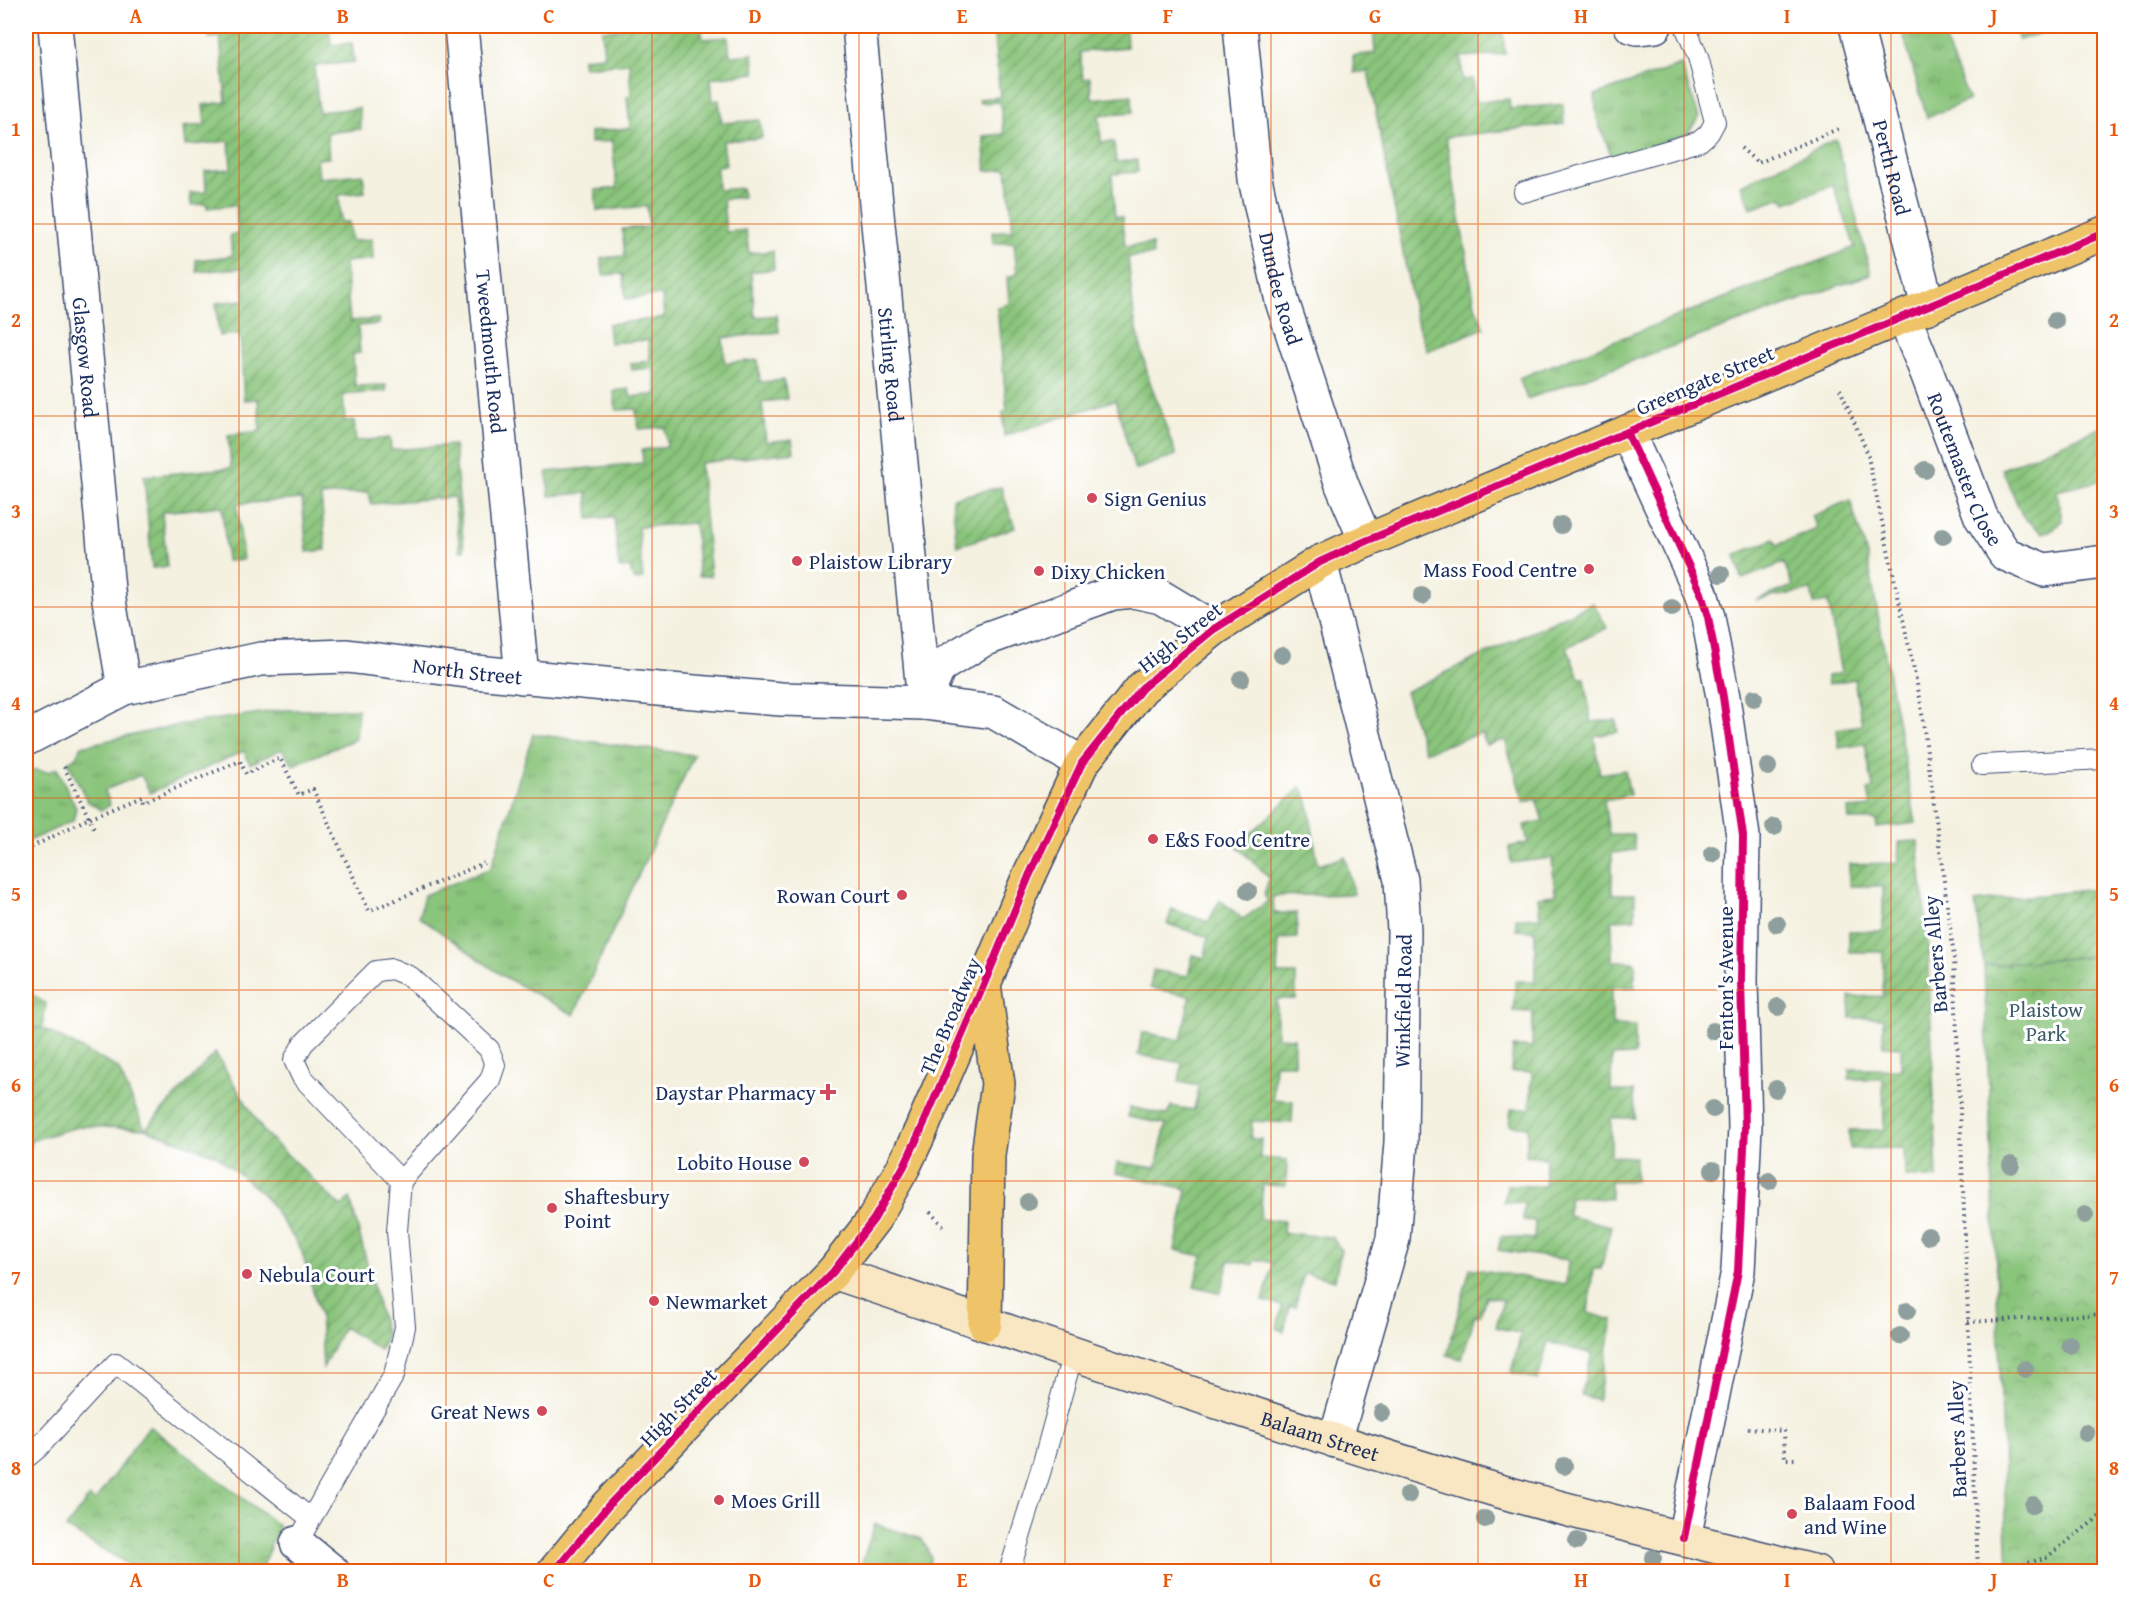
<svg xmlns="http://www.w3.org/2000/svg" width="2130" height="1597" font-family="'Gentium Book Plus',serif">
<defs>
<pattern id="grass-tufts" width="24" height="20" patternUnits="userSpaceOnUse" patternTransform="scale(1.5)"><rect width="24" height="20" fill="#8ac57b"/><path d="M3 7l-1-3M5 7V3M7 7l1-3M15 17l-1-3M17 17v-4M19 17l1-3" fill="none" stroke="#70a068"/></pattern>
<pattern id="park-crowns" width="20" height="18" patternUnits="userSpaceOnUse" patternTransform="scale(1.5)"><rect width="20" height="18" fill="#8ac57b"/><path d="M2 6a3 3 0 1 1 6 0M12 15a3 3 0 1 1 6 0" fill="none" stroke="#70a068"/></pattern>
<pattern id="garden-furrows" width="10" height="10" patternUnits="userSpaceOnUse" patternTransform="scale(1.5)"><rect width="10" height="10" fill="#8ac57b"/><path d="M-1 1l2-2M0 10L10 0M9 11l2-2" fill="none" stroke="#70a068"/></pattern>
</defs>
<rect width="100%" height="100%" fill="#fff"/>
<filter id="ink" filterUnits="userSpaceOnUse"><feTurbulence type="fractalNoise" baseFrequency=".0167" numOctaves="2"/><feDisplacementMap in="SourceGraphic" scale="12" xChannelSelector="R" yChannelSelector="G"/><feConvolveMatrix kernelMatrix="1 2 1 2 8 2 1 2 1" color-interpolation-filters="sRGB"/></filter>
<filter id="wash" filterUnits="userSpaceOnUse"><feTurbulence type="fractalNoise" baseFrequency=".008" numOctaves="4" result="noise"/><feDisplacementMap in="SourceGraphic" scale="24" xChannelSelector="R" yChannelSelector="G"/><feGaussianBlur stdDeviation="1.35" result="paint"/><feColorMatrix in="noise" values="0 0 0 0 0 0 0 0 0 0 0 0 0 0 0 0 0 1.4 0 .05"/><feComposite in="paint" operator="in"/></filter>
<g filter="url(#wash)">
<rect width="100%" height="100%" fill="#f4f1e0"/>
<path fill="url(#grass-tufts)" stroke="#527a6c" stroke-width="1.5" d="M1901,26H1939L1969,100L1927,118Z
M2013,26H2063L2019,40Z
M1681,65L1699,117L1687,134L1613,159L1597,119L1595,95Z
M1836,139L1871,274L1527,399L1519,378L1855,247L1833,185L1786,203L1782,197L1751,208L1741,185Z
M358,709L356,739L293,765L282,749L250,764L244,751L150,793L141,775L105,790L110,805L101,810L87,801L68,762L75,758L82,746L184,724L281,710Z
M533,734L694,755L574,1015L503,976L419,917L424,895L491,868Z
M57,768L76,808L73,821L26,842V772L29,769L49,772Z
M875,1524L922,1539L931,1557L927,1571H868L862,1562Z"/>
<path fill="url(#park-crowns)" stroke="#527a6c" stroke-width="1.5" d="M2104,955V1571H2008L1984,966Z
M26,990L46,1004L42,1028H26Z
M149,1426L279,1526L260,1571H140L66,1528L89,1497L95,1501Z"/>
<path fill="url(#garden-furrows)" stroke="#527a6c" stroke-width="1.5" d="M208,26H307V27L329,26L331,45L352,43L354,62L314,66L319,112L359,108L361,129L327,133L329,158L317,159L319,178L363,174L365,192L339,195L341,222H349L351,241L372,239L373,259L345,262L350,321L379,319V324L358,326L360,353L353,354L355,386L386,385V391L343,395L345,421L354,420L356,441L390,438L391,450L454,445L464,550L460,551L454,497L371,504L369,492L321,496L326,550L307,552L302,499L237,504L243,560L227,561L222,506L162,512L167,567L152,568L144,476L231,468L228,435L260,431L258,399L244,400L240,334L219,336L216,303L245,300L242,268L197,272L196,260L232,256L230,235L238,234L236,205L207,208V204L191,205L190,193L206,192L205,171L231,169L229,141L185,146L183,127L205,125L203,105L226,102L220,37L209,38Z
M622,26H701L703,39L728,37L730,56L753,54L755,73L711,78L713,101L719,100L722,123L760,120L762,138L723,141L726,165L717,166L718,190L742,188L743,197L723,199L726,232L746,230L749,253L773,251L774,269L751,272L755,317L777,315L779,332L723,338L725,363L758,360L760,382L784,380L787,399L762,402L766,442L792,439L794,452L700,463L711,576H699L694,523L638,527L643,579L633,580L630,567L619,568L614,517L589,519L587,493L549,496L547,472L643,463L642,450L667,447L665,427L638,429L636,409L616,410L614,391L629,389L631,397L657,394L653,368L632,370L631,363L650,361L648,340L610,343L608,324L664,318L662,295L626,299L623,274L603,275L601,258L625,256L622,229L649,227L647,206L597,211L595,190L617,188L612,141L590,143V132L630,128L627,97L631,96L629,63L583,67V58L604,56L602,30L622,29Z
M993,26H1103L1104,31L1126,29L1127,47L1080,52L1083,79L1090,78L1092,99L1132,95L1133,112L1099,115L1101,142H1114L1116,162L1137,160L1138,172L1112,174L1115,216L1122,217L1125,246L1152,244L1153,255L1128,257L1134,317L1148,376L1176,455L1135,470L1115,400L1004,436L1003,412L1007,411L997,307L1009,304L1007,277L1017,274L1014,242L993,244L992,232L1013,230L1007,169L986,171L983,136L1004,134L1000,102L980,103L979,99L1000,97Z
M1397,26H1473L1474,34L1503,33L1505,54L1461,57L1463,80L1473,79L1476,102L1509,99L1510,109L1563,104L1564,124L1446,137L1475,305L1484,328L1427,351L1415,315L1368,71L1354,73L1353,56L1375,53L1373,28Z
M2104,426V480L2057,491L2062,521L2053,530L2042,533L2023,517L2002,469Z
M1001,487L1015,528L957,546L952,498Z
M1850,500L1867,555L1916,823L1877,828L1876,820H1849L1848,809L1871,807L1868,790L1873,788L1865,744L1839,748L1837,729L1862,725L1854,679L1828,684L1827,676L1841,673L1828,602L1814,604L1811,590L1756,600L1793,586L1784,563L1742,579L1735,555L1774,539L1777,545L1817,529L1812,516Z
M1593,603L1607,628L1567,647L1579,678H1585L1591,722L1616,720L1618,732L1594,736L1600,774L1625,770L1630,795L1604,800L1609,834H1633L1635,850L1612,853V894H1635V919L1612,920V961L1635,962V987H1612V1025L1635,1026V1055L1612,1056L1611,1091H1634L1635,1118H1611V1156L1635,1157V1181H1611V1199L1569,1197L1568,1216L1611,1226L1601,1269H1593L1588,1313L1613,1320L1598,1400L1581,1395L1592,1354L1548,1342L1538,1380L1511,1372L1521,1334L1496,1327L1503,1300L1486,1296L1480,1316L1475,1315L1462,1359L1447,1355L1470,1268L1566,1284L1568,1260L1498,1250L1501,1236L1534,1239L1535,1221L1523,1220L1524,1203L1504,1202L1507,1185L1544,1186L1546,1158L1526,1156L1528,1127L1509,1125L1511,1109H1530L1532,1072H1511L1513,1047H1532L1533,1012L1513,1011L1516,981H1535V931L1516,930V918L1540,917L1538,897L1555,895L1552,858L1511,863L1509,847L1528,843L1524,825L1543,821L1536,799L1524,803L1505,740L1486,745L1482,733L1425,752L1405,692Z
M1301,787L1308,801L1318,865L1345,857L1354,894L1273,896L1274,913H1297V938L1279,939L1277,974H1296V999H1277V1037L1294,1038V1064H1275L1273,1099L1293,1101L1292,1123L1252,1121L1251,1139H1261L1260,1158L1287,1160L1286,1186L1263,1185L1260,1219L1284,1221L1283,1233L1332,1237L1341,1250L1335,1280L1304,1273L1295,1307L1290,1306L1284,1331L1277,1329L1282,1306L1263,1301L1273,1263L1255,1259L1253,1265L1229,1260L1221,1293L1194,1286L1202,1256L1175,1250L1187,1189L1116,1173L1117,1162L1156,1168L1166,1124L1128,1117L1130,1107L1167,1115L1171,1106L1194,1110L1199,1086L1179,1082L1182,1063L1138,1055L1142,1032L1181,1040L1190,996L1150,988L1153,970L1188,976L1193,955L1205,958L1208,937L1167,924L1172,909L1208,922L1220,900L1243,919L1268,901L1264,895L1269,878L1237,846Z
M1918,841L1928,944L1937,1179L1905,1176L1904,1148L1850,1149L1849,1130H1884L1883,1079H1849V1069H1901V1047L1883,1046V1018H1850L1849,997L1883,996V952H1849V931H1883V886H1849V864L1898,863L1899,842Z
M2104,888V955L1984,966L1975,902Z
M26,1028H42L118,1068L145,1129L215,1053L264,1132L341,1207L350,1198L386,1336L380,1350L343,1327L323,1368L320,1315L301,1249L264,1195L216,1155L145,1129L81,1126L32,1140L26,1158Z"/>
</g>
<g filter="url(#ink)">
<g fill="none" stroke-linecap="round" stroke-linejoin="round">
<defs>
<path id="service" d="M1524,192L1700,141L1709,133L1715,122L1698,57L1685,26
M1982,765L2104,759
M26,1458L38,1448L116,1363L311,1519
M297,1543L394,1375L405,1327L397,1231L401,1181L302,1077L294,1060L303,1044L376,971L392,969L411,977L489,1049L495,1065L490,1080L401,1181
M1009,1572L1041,1470L1073,1353"/>
<g id="minor">
<path id="s1" d="M55,26L109,600L124,688"/>
<path id="s2" d="M461,26L522,677"/>
<path id="s3" d="M859,26L924,703"/>
<path id="s4" d="M1240,26L1255,179L1282,301L1342,485L1366,541"/>
<path d="M1631,26L1637,28L1655,26"/>
<path id="s5" d="M1856,26L1928,307"/>
<path id="s6" d="M1904,317L1927,373L1981,517L2005,554L2044,570L2104,562"/>
<path d="M1627,432L1701,593L1708,617L1723,697L1743,836L1741,981L1745,1127L1738,1271L1684,1538"/>
<path d="M1320,562L1401,880L1404,931L1401,1142L1393,1239L1335,1441"/>
<path d="M924,703L939,667L983,640L1113,593L1133,591L1161,597L1214,629"/>
<path id="s7" d="M26,739L124,688L261,659L347,656L475,672L658,689L781,699L924,703L994,712L1082,763"/>
<path d="M297,1543L333,1572"/>
</g>
<g id="secondary">
<path id="s8" d="M833,1272C1053,1346 1273,1424 1496,1490C1602,1521 1710,1544 1816,1572"/>
</g>
<path id="primary" d="M984,984L998,1084L988,1155L985,1324
M554,1572L608,1506L833,1272L874,1219L904,1166L921,1130L984,984L1029,876L1082,763L1142,688L1214,629L1320,562L1366,541L2104,233"/>
</defs>
<use href="#service" stroke="#3c4c72" stroke-width="22"/>
<use href="#minor" stroke="#3c4c72" stroke-width="36"/>
<use href="#secondary" stroke="#3c4c72" stroke-width="36"/>
<use href="#primary" stroke="#3c4c72" stroke-width="36"/>
<path stroke="#3c4c72" stroke-width="4" stroke-dasharray="1.5 4.5" stroke-linecap="butt" d="M1741,148L1758,163L1840,128
M1840,389L1867,452L1920,698L1954,957L1978,1572
M64,767L95,830
M26,850L89,818L142,796L143,802L240,761L246,774L280,758L299,795L313,789L369,911L484,863
M930,1212L943,1226
M1968,1322L2104,1314
M1748,1428L1784,1431L1785,1459H1795
M2000,1572L2047,1557L2104,1513"/>
<use href="#service" stroke="#fff" stroke-width="20"/>
<use href="#minor" stroke="#fff" stroke-width="33"/>
<use href="#secondary" stroke="#f9e7c3" stroke-width="33"/>
<use href="#primary" stroke="#efc469" stroke-width="33"/>
<defs>
<path id="cycleway" d="M1627,432L1701,593L1708,617L1723,697L1743,836L1741,981L1745,1127L1738,1271L1684,1538
M554,1572L608,1506L833,1272L874,1219L904,1166L921,1130L984,984L1029,876L1082,763L1142,688L1214,629L1320,562L1366,541L2104,233"/>
</defs>
<use href="#cycleway" stroke="#fff" stroke-width="11"/>
<use href="#cycleway" stroke="#d6006c" stroke-width="8"/>
</g>
<g fill="#8f9f9d">
<circle cx="2055" cy="321" r="9"/>
<circle cx="1925" cy="470" r="9"/>
<circle cx="1561" cy="525" r="9"/>
<circle cx="1943" cy="536" r="9"/>
<circle cx="1721" cy="574" r="9"/>
<circle cx="1422" cy="596" r="9"/>
<circle cx="1672" cy="608" r="9"/>
<circle cx="1282" cy="655" r="9"/>
<circle cx="1241" cy="679" r="9"/>
<circle cx="1754" cy="698" r="9"/>
<circle cx="1768" cy="767" r="9"/>
<circle cx="1774" cy="827" r="9"/>
<circle cx="1712" cy="854" r="9"/>
<circle cx="1248" cy="891" r="9"/>
<circle cx="1777" cy="924" r="9"/>
<circle cx="1778" cy="1007" r="9"/>
<circle cx="1713" cy="1031" r="9"/>
<circle cx="1776" cy="1089" r="9"/>
<circle cx="1713" cy="1109" r="9"/>
<circle cx="2011" cy="1165" r="9"/>
<circle cx="1713" cy="1170" r="9"/>
<circle cx="1769" cy="1181" r="9"/>
<circle cx="1028" cy="1202" r="9"/>
<circle cx="2085" cy="1215" r="9"/>
<circle cx="1928" cy="1236" r="9"/>
<circle cx="1907" cy="1311" r="9"/>
<circle cx="1900" cy="1336" r="9"/>
<circle cx="2070" cy="1345" r="9"/>
<circle cx="2025" cy="1369" r="9"/>
<circle cx="1382" cy="1413" r="9"/>
<circle cx="2086" cy="1433" r="9"/>
<circle cx="1564" cy="1466" r="9"/>
<circle cx="1408" cy="1495" r="9"/>
<circle cx="2033" cy="1505" r="9"/>
<circle cx="1485" cy="1519" r="9"/>
<circle cx="1577" cy="1541" r="9"/>
<circle cx="1653" cy="1558" r="9"/>
</g>
</g>
<path fill="none" stroke="#e8590c" stroke-width="1.5" stroke-opacity="0.55" d="M239,26V1572M446,26V1572M652,26V1572M859,26V1572M1065,26V1572M1271,26V1572M1478,26V1572M1684,26V1572M1891,26V1572M26,224H2104M26,416H2104M26,607H2104M26,798H2104M26,990H2104M26,1181H2104M26,1373H2104"/>
<g fill="#d1495b" stroke="#fff" stroke-width="2">
<circle cx="1092" cy="498" r="6"/>
<circle cx="797" cy="561" r="6"/>
<circle cx="1589" cy="569" r="6"/>
<circle cx="1039" cy="571" r="6"/>
<circle cx="1153" cy="839" r="6"/>
<circle cx="902" cy="895" r="6"/>
<path d="M825 1083h6v6h6v6h-6v6h-6v-6h-6v-6h6z"/>
<circle cx="804" cy="1162" r="6"/>
<circle cx="552" cy="1208" r="6"/>
<circle cx="247" cy="1274" r="6"/>
<circle cx="654" cy="1301" r="6"/>
<circle cx="542" cy="1411" r="6"/>
<circle cx="719" cy="1500" r="6"/>
<circle cx="1792" cy="1514" r="6"/>
</g>
<g text-anchor="middle" dominant-baseline="central" stroke-width="6" stroke-linejoin="round" paint-order="stroke">
<g font-size="21" fill="#1b2f5e" stroke="#fff">
<text stroke="none"><textPath href="#s5" startOffset="146">Perth Road</textPath></text>
<text stroke="none"><textPath href="#s4" startOffset="266">Dundee Road</textPath></text>
<text stroke="none"><textPath href="#s2" startOffset="327">Tweedmouth Road</textPath></text>
<text stroke="none"><textPath href="#s1" startOffset="333">Glasgow Road</textPath></text>
<text stroke="none"><textPath href="#s3" startOffset="340">Stirling Road</textPath></text>
<text transform="translate(1705 380) rotate(-23)">Greengate Street</text>
<text stroke="none"><textPath href="#s6" startOffset="164">Routemaster Close</textPath></text>
<text transform="translate(1180 637) rotate(-38)">High Street</text>
<text stroke="none"><textPath href="#s7" startOffset="458">North Street</textPath></text>
<text transform="translate(1935 954) rotate(-95)">Barbers Alley</text>
<text transform="translate(1725 978) rotate(-90)">Fenton's Avenue</text>
<text transform="translate(1403 1001) rotate(-89)">Winkfield Road</text>
<text transform="translate(950 1016) rotate(-67)">The Broadway</text>
<text transform="translate(678 1407) rotate(-46)">High Street</text>
<text stroke="none"><textPath href="#s8" startOffset="514">Balaam Street</textPath></text>
<text transform="translate(1957 1439) rotate(-92)">Barbers Alley</text>
</g>
<g font-size="21" fill="#1b2f5e" stroke="#fff" text-anchor="start">
<text x="1104" y="498">Sign Genius</text>
<text x="809" y="561">Plaistow Library</text>
<text x="1577" y="569" text-anchor="end">Mass Food Centre</text>
<text x="1051" y="571">Dixy Chicken</text>
<text x="1165" y="839">E&amp;S Food Centre</text>
<text x="890" y="895" text-anchor="end">Rowan Court</text>
<text x="816" y="1092" text-anchor="end">Daystar Pharmacy</text>
<text x="792" y="1162" text-anchor="end">Lobito House</text>
<text x="564" y="1196">Shaftesbury<tspan x="564" dy="24">Point</tspan></text>
<text x="259" y="1274">Nebula Court</text>
<text x="666" y="1301">Newmarket</text>
<text x="530" y="1411" text-anchor="end">Great News</text>
<text x="731" y="1500">Moes Grill</text>
<text x="1804" y="1502">Balaam Food<tspan x="1804" dy="24">and Wine</tspan></text>
</g>
<g font-size="21" fill="#3c5c67" stroke="#fff">
<text x="2046" y="1009">Plaistow<tspan x="2046" dy="24">Park</tspan></text>
</g>
</g>
<rect width="2130" height="1597" fill="none" stroke="#fff" stroke-width="66"/>
<rect x="33" y="33" width="2064" height="1531" fill="none" stroke="#e8590c" stroke-width="2"/>
<g font-size="20" text-anchor="middle" font-weight="bold" fill="#e8590c">
<text x="136" y="23">A</text>
<text x="343" y="23">B</text>
<text x="549" y="23">C</text>
<text x="755" y="23">D</text>
<text x="962" y="23">E</text>
<text x="1168" y="23">F</text>
<text x="1375" y="23">G</text>
<text x="1581" y="23">H</text>
<text x="1787" y="23">I</text>
<text x="1994" y="23">J</text>
<text x="16" y="136">1</text>
<text x="2114" y="136">1</text>
<text x="16" y="327">2</text>
<text x="2114" y="327">2</text>
<text x="16" y="518">3</text>
<text x="2114" y="518">3</text>
<text x="16" y="710">4</text>
<text x="2114" y="710">4</text>
<text x="16" y="901">5</text>
<text x="2114" y="901">5</text>
<text x="16" y="1092">6</text>
<text x="2114" y="1092">6</text>
<text x="16" y="1284">7</text>
<text x="2114" y="1284">7</text>
<text x="16" y="1475">8</text>
<text x="2114" y="1475">8</text>
<text x="136" y="1587">A</text>
<text x="343" y="1587">B</text>
<text x="549" y="1587">C</text>
<text x="755" y="1587">D</text>
<text x="962" y="1587">E</text>
<text x="1168" y="1587">F</text>
<text x="1375" y="1587">G</text>
<text x="1581" y="1587">H</text>
<text x="1787" y="1587">I</text>
<text x="1994" y="1587">J</text>
</g>
</svg>
